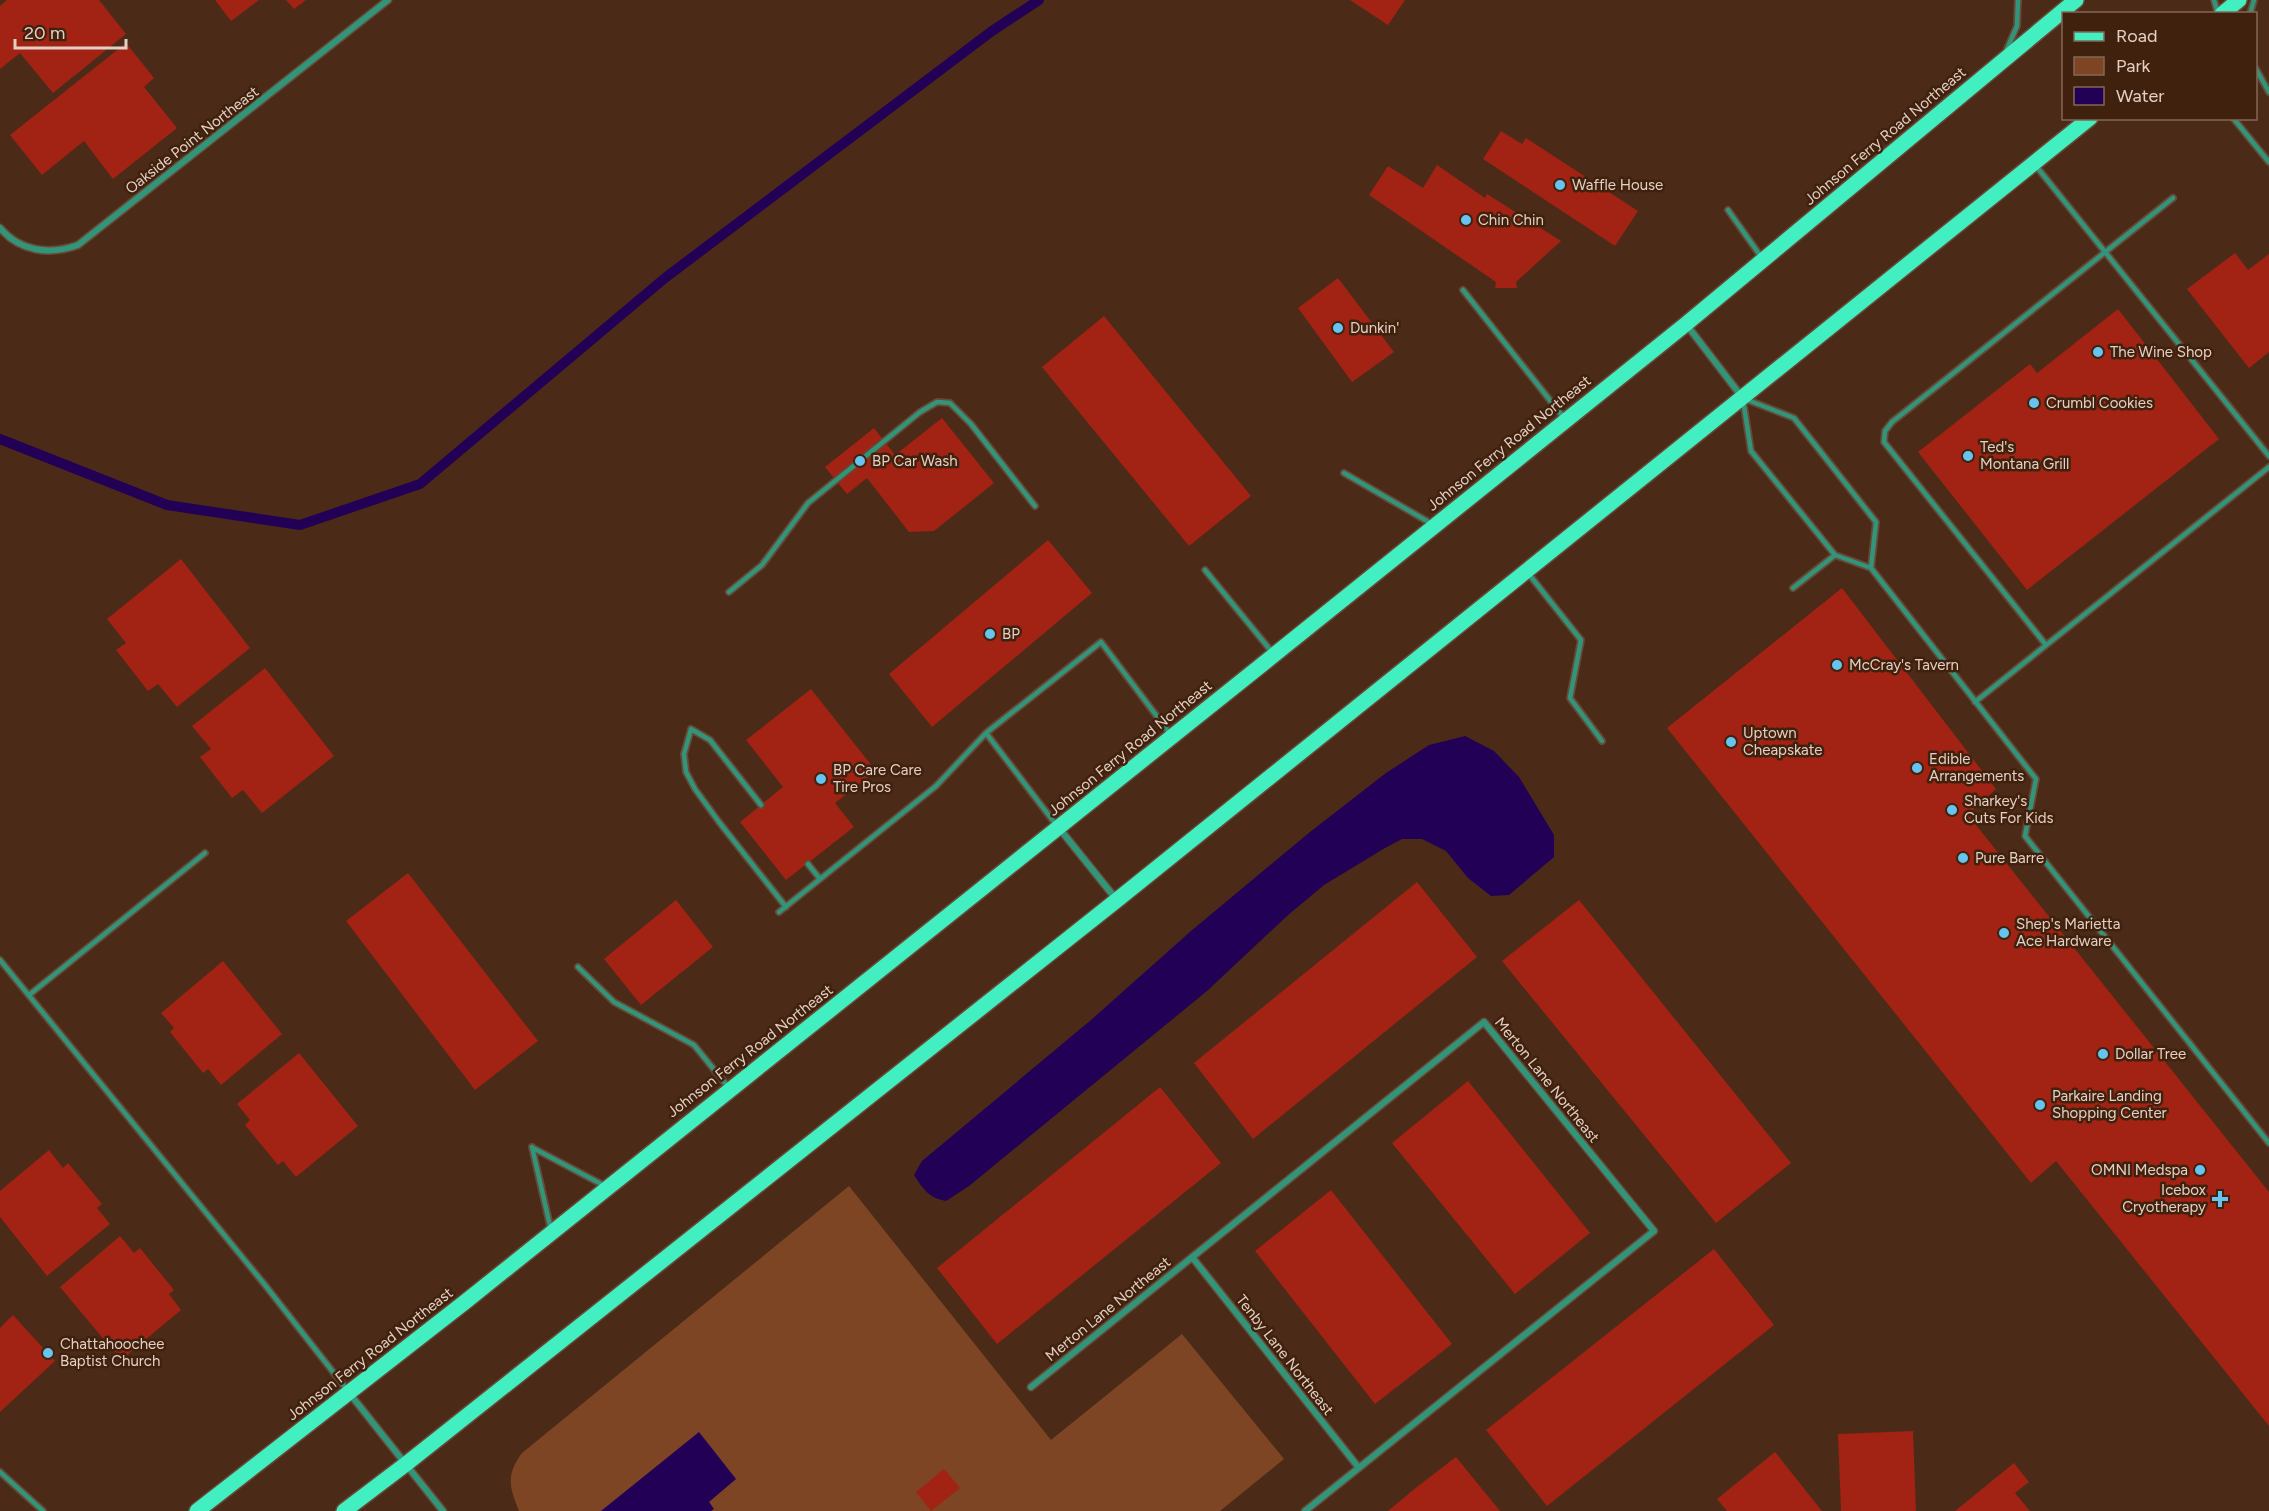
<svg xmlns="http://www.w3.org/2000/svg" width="2269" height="1511" font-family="Figtree,sans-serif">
<rect width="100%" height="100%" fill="#4b2b18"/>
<path fill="#7d4523" d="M849,1186L1051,1440L1182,1334L1284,1459L1220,1511H519C509,1486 506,1475 522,1453Z"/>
<path fill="#205" d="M1465,736L1494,751L1519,777L1554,835V857L1509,895L1491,896L1468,878L1446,851L1422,839H1402L1385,848L1324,885L1287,916L1207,991L969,1186L946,1201C929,1198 923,1189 914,1175L922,1161L1091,1020L1191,931L1310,832L1386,773L1429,745Z
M699,1432L736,1479L709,1502L714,1509L711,1511H601Z"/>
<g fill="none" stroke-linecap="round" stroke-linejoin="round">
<path stroke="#205" stroke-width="10" d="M0,439L167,505L300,525L420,484L665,278L992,31L1039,0"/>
</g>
<path fill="#a22214" d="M7,0H99L126,34L53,93L20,53L0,69V6Z
M215,0H259L231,21Z
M286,0H306L294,9Z
M1350,0H1405L1388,25Z
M126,43L154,78L144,87L177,128L113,179L84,141L42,175L10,135Z
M1501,131L1522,144L1526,138L1638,211L1615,246L1483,159Z
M1437,165L1485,198L1487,194L1561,241L1516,282L1517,288H1495L1496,282L1369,195L1388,166L1423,188Z
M2235,253L2248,270L2269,254V352L2249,368L2187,289Z
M1338,278L1394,352L1352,382L1298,308Z
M2118,309L2219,439L2027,590L1918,452L2030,364L2037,373Z
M1104,316L1251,496L1189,546L1042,367Z
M942,418L994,483L934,531L909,532L867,478L847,494L825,467L874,428L895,455Z
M1048,540L1092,593L932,727L889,674Z
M181,559L250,648L177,707L158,684L148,691L116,650L126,643L107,619Z
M1842,588L1996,789L1968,815L2269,1192V1426L2056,1161L2031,1183L1667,728Z
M265,668L334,756L262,813L243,790L232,798L200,757L211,749L192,726Z
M811,689L876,771L835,803L854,827L786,880L740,822L783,787L746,740Z
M408,873L538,1041L475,1090L346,921Z
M1417,882L1477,957L1253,1139L1194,1063Z
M676,900L713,947L641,1005L604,959Z
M1579,900L1791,1163L1716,1223L1502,961Z
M223,961L282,1034L221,1085L208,1069L203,1073L170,1032L174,1028L161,1013Z
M299,1053L358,1126L296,1177L283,1161L278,1165L245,1125L250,1120L237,1104Z
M1468,1081L1590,1233L1515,1294L1392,1143Z
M1160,1087L1221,1163L997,1344L937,1268Z
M49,1150L63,1168L68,1163L102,1204L97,1208L110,1224L47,1276L0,1217V1191Z
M1331,1190L1452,1344L1375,1404L1255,1251Z
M120,1236L134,1253L140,1248L174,1290L169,1294L181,1310L121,1360L60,1287Z
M1714,1249L1774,1325L1547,1506L1486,1430Z
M13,1315L55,1361L0,1412V1328Z
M1913,1431L1916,1511H1841L1838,1434Z
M1775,1452L1822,1511H1727L1717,1499Z
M1456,1457L1500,1511H1388L1418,1486Z
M2014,1463L2029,1482L2015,1493L2030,1511H1955Z
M944,1469L960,1488L931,1511L916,1492Z"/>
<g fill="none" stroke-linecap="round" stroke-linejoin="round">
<defs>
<path id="lane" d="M2214,0L2218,14
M2250,14L2254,0
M2007,49L2017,26L2018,0
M2256,69L2269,92
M2233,118L2269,162
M2036,166L2269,456
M1728,210L1762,258
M1463,290L1564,418
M1745,399L1794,418L1876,522L1871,568
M1743,400L1751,451L1835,555L1871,568L2036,779L2025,836L2269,1143
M1344,473L1432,524
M1205,570L1272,652
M1528,573L1581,640L1570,698L1602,741
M1793,588L1835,555
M729,592L762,565L808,503L920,412L937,402L950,403L971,424L1035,506
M2046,645L1884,442L1885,431L1892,422L2173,198
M1975,702L2269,467
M986,733L1101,642L1171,735
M761,805L710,740L691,729L684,754L686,772L695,789L719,822L786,907
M808,864L820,879
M779,912L936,786L986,733L1057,826
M0,960L265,1285L348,1391
M578,967L614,1002L694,1045L729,1088
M29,995L205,853
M532,1147L551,1230
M533,1148L605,1186
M0,1472L43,1511"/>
<path id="street" d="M0,228C20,252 50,255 78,245L388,0
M1686,324L1742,397
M1059,828L1116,899
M1192,1257L1359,1468
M1031,1387L1484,1022L1654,1231L1305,1511
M350,1394L443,1511"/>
<path id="primary" d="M2222,14L2239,0
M197,1511L465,1302L1274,655L1686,324L2076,0
M344,1511L406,1464L1117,900L2090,118"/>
</defs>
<use href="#lane" stroke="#674937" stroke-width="8"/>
<use href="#street" stroke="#674937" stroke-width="9"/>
<use href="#primary" stroke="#674937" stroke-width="18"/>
<use href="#lane" stroke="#329579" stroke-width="4.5"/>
<use href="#street" stroke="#329579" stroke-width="6"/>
<use href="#primary" stroke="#41efc1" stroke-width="15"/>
</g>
<g fill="#67c4ef" stroke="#40210d" stroke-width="2">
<circle cx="1560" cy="185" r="6"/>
<circle cx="1466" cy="220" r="6"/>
<circle cx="1338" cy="328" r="6"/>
<circle cx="2098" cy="352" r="6"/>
<circle cx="2034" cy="403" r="6"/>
<circle cx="1968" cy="456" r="6"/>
<circle cx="860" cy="461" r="6"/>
<circle cx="990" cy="634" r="6"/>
<circle cx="1837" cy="665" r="6"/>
<circle cx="1731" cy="742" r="6"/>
<circle cx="1917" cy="768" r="6"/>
<circle cx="821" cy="779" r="6"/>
<circle cx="1952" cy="810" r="6"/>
<circle cx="1963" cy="858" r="6"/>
<circle cx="2004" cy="933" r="6"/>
<circle cx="2103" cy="1054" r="6"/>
<circle cx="2040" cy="1105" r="6"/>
<circle cx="2200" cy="1170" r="6"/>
<path d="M2217 1190h6v6h6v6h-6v6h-6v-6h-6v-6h6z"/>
<circle cx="48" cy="1353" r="6"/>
</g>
<g text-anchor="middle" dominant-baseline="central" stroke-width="5" stroke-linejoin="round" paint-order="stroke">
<g font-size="15" fill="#e4cfc4" stroke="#40210d">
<text transform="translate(1885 136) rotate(-40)">Johnson Ferry Road Northeast</text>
<text transform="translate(192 140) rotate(-38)">Oakside Point Northeast</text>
<text transform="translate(1509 443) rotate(-39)">Johnson Ferry Road Northeast</text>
<text transform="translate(1130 748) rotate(-39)">Johnson Ferry Road Northeast</text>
<text transform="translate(750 1051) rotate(-38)">Johnson Ferry Road Northeast</text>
<text transform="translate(1547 1080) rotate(51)">Merton Lane Northeast</text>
<text transform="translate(1108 1309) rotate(-39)">Merton Lane Northeast</text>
<text transform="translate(370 1354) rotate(-38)">Johnson Ferry Road Northeast</text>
<text transform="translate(1285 1355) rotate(52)">Tenby Lane Northeast</text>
</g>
<g font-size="15" fill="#e4cfc4" stroke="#40210d" text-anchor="start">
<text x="1572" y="185">Waffle House</text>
<text x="1478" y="220">Chin Chin</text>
<text x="1350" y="328">Dunkin'</text>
<text x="2110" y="352">The Wine Shop</text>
<text x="2046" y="403">Crumbl Cookies</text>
<text x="1980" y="447">Ted's<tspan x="1980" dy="17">Montana Grill</tspan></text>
<text x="872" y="461">BP Car Wash</text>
<text x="1002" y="634">BP</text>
<text x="1849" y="665">McCray's Tavern</text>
<text x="1743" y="733">Uptown<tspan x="1743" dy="17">Cheapskate</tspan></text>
<text x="1929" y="759">Edible<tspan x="1929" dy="17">Arrangements</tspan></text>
<text x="833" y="770">BP Care Care<tspan x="833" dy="17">Tire Pros</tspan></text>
<text x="1964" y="801">Sharkey's<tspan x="1964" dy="17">Cuts For Kids</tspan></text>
<text x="1975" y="858">Pure Barre</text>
<text x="2016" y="924">Shep's Marietta<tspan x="2016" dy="17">Ace Hardware</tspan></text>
<text x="2115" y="1054">Dollar Tree</text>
<text x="2052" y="1096">Parkaire Landing<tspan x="2052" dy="17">Shopping Center</tspan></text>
<text x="2188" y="1170" text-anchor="end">OMNI Medspa</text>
<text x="2206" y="1190" text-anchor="end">Icebox<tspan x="2206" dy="17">Cryotherapy</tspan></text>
<text x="60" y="1344">Chattahoochee<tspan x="60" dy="17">Baptist Church</tspan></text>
</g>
</g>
<rect x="2062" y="12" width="195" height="108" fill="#40210d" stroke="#826756" stroke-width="1.5"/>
<rect x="2074" y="32" width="30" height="9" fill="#41efc1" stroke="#826756" stroke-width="1.5"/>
<text x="2116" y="42" font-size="18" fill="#e4cfc4">Road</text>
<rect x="2074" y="57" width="30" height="18" fill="#7d4523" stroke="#826756" stroke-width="1.5"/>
<text x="2116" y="72" font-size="18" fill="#e4cfc4">Park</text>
<rect x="2074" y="87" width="30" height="18" fill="#220055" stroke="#826756" stroke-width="1.5"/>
<text x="2116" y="102" font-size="18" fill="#e4cfc4">Water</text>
<path d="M15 39v9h111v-9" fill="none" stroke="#e4cfc4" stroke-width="3"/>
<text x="24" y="39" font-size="18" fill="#e4cfc4" stroke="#40210d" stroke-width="4.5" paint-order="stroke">20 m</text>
</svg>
